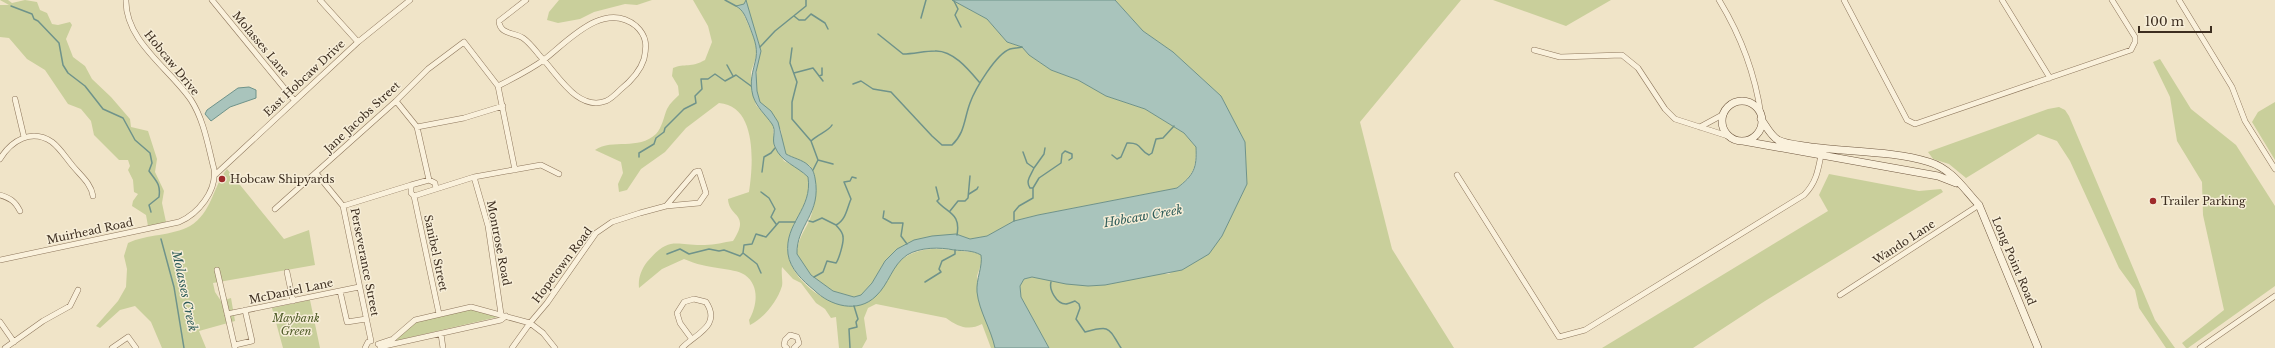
<svg xmlns="http://www.w3.org/2000/svg" width="2275" height="348" font-family="'Libre Baskerville',serif">
<rect width="100%" height="100%" fill="#f0e4c8"/>
<path fill="#c9cf9b" d="M0,0H8L12,3L25,0L37,2L40,10L47,13L52,24L58,25L70,22L72,25L66,39L73,57L85,66L92,79L111,97L130,119L131,127L148,131L157,159L155,172L164,191L162,203L166,222L148,226L146,215L132,206L133,201L138,194L134,192L133,180L128,170L130,166L128,160H119L94,135L91,121L81,109L68,104L45,70L27,59L9,38L0,37V5H9Z
M559,0H652L637,5L625,4L594,12L580,19L558,23L547,20L549,12Z
M693,0H952L987,19L1007,42L1022,47L1029,55L1051,70L1078,80L1106,96L1145,109L1184,133L1196,147C1196,168 1194,174 1177,188L1038,215L1014,221L987,236L970,239L956,234L897,249L885,261L872,283L861,295L854,297L833,291L811,275L797,254C797,240 804,232 810,219C815,208 819,174 809,165C803,161 793,158 786,154L782,139L781,130L760,102L757,91L756,81L759,43L746,6L747,2L737,8H741L756,43V57L751,72V85L756,105L773,124L774,147L779,153L784,161L796,167L808,177C813,209 784,223 788,254C792,284 840,318 869,301C883,293 887,275 898,263C915,246 938,248 960,251C968,252 974,251 981,255L982,261L977,276L981,306L992,334L995,348H991L982,324C969,331 958,327 946,318L876,304L868,308L864,318L867,339L862,348H839L836,317L831,318L825,309L816,303L801,283L793,279L782,267C781,273 783,281 782,286C777,302 764,318 750,325L749,320C757,306 760,286 745,275C737,269 712,268 702,265C696,264 690,261 684,259L662,269L639,288C638,278 641,270 647,262C670,235 675,246 705,245C715,245 724,242 733,241C751,213 729,218 728,199L749,192C753,166 758,106 719,103L686,128L665,152L641,169L627,190L619,192L618,184L623,173L621,162L595,150C613,138 638,151 656,134C662,128 664,116 667,109C670,103 675,99 679,95L678,86L672,76L673,68C685,63 691,68 705,60L712,42L708,26Z
M1115,0H1461L1360,122L1392,249L1454,348H1049L1021,297L1020,286L1024,279L1032,277L1088,286L1105,285L1157,274H1169L1222,236L1247,184L1245,142L1221,96L1173,52L1143,31Z
M1493,0H1611L1566,26Z
M2160,59L2191,109L2236,145L2275,206V286L2188,348H2186L2182,343L2224,310L2203,215L2202,182L2177,141L2170,97L2153,62Z
M2275,102V160L2252,122L2258,112Z
M2059,107L2065,110L2069,116L2155,320L2175,348H2166L2139,308L2135,290L2119,268L2070,161L2057,141L2038,134L1966,178L1949,164L1933,159L1928,152L2048,109Z
M227,169L284,239L309,230L315,265L213,283L215,292L221,301L231,298L235,321L199,331L206,348H162L151,322L135,306L120,310L100,328L96,326L118,301L126,287L127,269L124,256L128,243C147,234 172,236 190,226C212,213 213,186 227,169Z
M1829,174L1919,191L1941,189L1943,192L1765,301L1693,348H1602L1828,211L1819,195Z
M310,300L320,348H283L272,308Z
M472,309L502,316L394,341L416,321Z"/>
<path fill="#a9c4bc" stroke="#6f938a" d="M746,0L761,51L756,72L757,91L760,102L771,111L778,122L786,154C793,158 803,160 808,165C813,169 814,173 815,178C822,214 796,225 797,254L811,275L833,291L854,297L861,295L872,283L885,261L897,249L914,240L932,236L956,234L970,239L987,236L1014,221L1038,215L1177,188C1194,175 1197,168 1196,147L1184,133L1145,109L1106,96L1078,80L1051,70L1029,55L1022,47L1007,42L987,19L952,0H1115L1143,31L1173,52L1221,96L1245,142L1247,184L1222,236L1209,254L1182,270L1105,285L1088,286L1066,284L1032,277L1024,279L1020,286L1021,297L1049,348H995C991,329 979,311 977,292C976,279 983,266 981,255C972,250 964,251 954,250C940,247 920,247 907,255C892,265 889,284 876,296C858,314 830,306 814,290C803,281 790,269 788,254C784,223 813,209 808,177C797,166 781,162 775,147C771,139 777,131 772,124C765,114 757,108 753,96C749,81 753,72 756,58C758,46 753,36 749,25C745,16 744,11 736,6L744,4Z
M249,87L256,90V98L230,107L211,121L205,114L207,110L238,88Z"/>
<g fill="none" stroke-linecap="round" stroke-linejoin="round">
<path stroke="#6f938a" stroke-width="1.5" d="M725,0L736,6
M954,1L958,9L955,15L961,27
M11,6L32,14L34,19L38,21L59,43L63,65L68,73L85,86L103,109L123,118L135,140L150,153L152,163L149,171C156,181 161,184 159,197L149,205L151,212
M794,16L799,20H805L811,14L825,23L828,29
M921,18L926,0
M878,34L903,54C914,54 924,51 935,51C953,50 969,70 980,83
M760,47L775,31L806,6V0
M792,48L790,63L797,82L792,102V119L811,141L818,160L813,170
M727,65L733,76
M794,73L813,68L823,81
M819,76L822,75V68
M853,84L861,81L873,89L891,92L932,136L942,145H952C965,133 964,119 970,103C975,89 996,54 1010,49C1014,48 1019,48 1022,47
M811,141C818,134 829,131 832,125
M1023,152L1027,163L1034,168C1031,175 1025,181 1030,188H1033
M1112,155L1117,159L1121,157L1127,143C1142,142 1139,151 1149,155L1152,153L1156,139L1163,138L1174,126
M639,157V153L654,144L656,138L664,132L665,128L684,109L696,103L695,96L702,89L701,79H708L715,74L725,81L736,75L751,86
M818,160L833,164
M1034,168L1044,154L1045,148
M762,172L764,157L771,153L775,148
M936,187L939,199L937,201C948,214 961,213 957,235
M761,192L769,198L775,209L771,217L776,224
M969,194L977,189L978,187
M884,211L883,218L892,223H903L901,236L907,244
M950,211L958,201H965L968,198L970,176
M809,221L813,222L822,218L836,225C846,220 847,208 851,199L844,182L850,181L852,177L856,178
M1014,221V212L1019,206L1033,198V188L1039,178L1061,163L1062,154L1065,151L1072,154V158L1069,160
M161,239L174,287L184,348
M743,253L757,264L761,273
M667,254L680,249L689,254L709,249L719,251L724,250L740,256L743,253L744,245L752,244L756,234L766,237L779,222H795
M814,277L823,272L827,261L836,263C839,259 844,242 843,237C843,232 839,229 836,225
M925,282L941,272L939,269L942,261L955,254V250
M1051,282C1049,289 1056,304 1066,304C1068,304 1072,302 1075,301L1079,304L1080,308L1076,319L1085,332C1110,325 1108,327 1121,348
M850,348L849,329L857,327L856,322L858,319L854,306"/>
<defs>
<path id="minor" d="M212,0L294,100
M320,0L358,42
M1719,0C1741,36 1755,73 1761,115
M1844,0L1907,120L1915,124L2131,50L2135,42V37L2112,0
M2002,0L2050,78
M2179,0L2232,87L2245,121L2275,169
M1534,50L1560,57L1622,55L1638,68L1665,109L1675,119L1731,137
M498,86C514,78 530,70 545,59C568,41 604,0 636,26C647,36 647,46 644,59C640,72 630,82 620,90C616,94 611,99 606,101C577,112 557,73 540,56C535,50 530,43 523,38C514,32 500,35 499,21L526,0
M15,99L24,137
M396,101L417,127L429,180
M417,127L464,118L503,106
M1700,127L1724,114
M0,159C11,141 31,128 52,142C60,148 66,158 72,165C80,175 91,183 93,196
M316,173L343,206L371,341
M215,175L358,42L410,0
M1457,175L1559,337L1585,330L1804,195C1816,183 1818,171 1821,155
M474,177L488,226L501,314
M429,180L435,183L436,189L414,196L411,193V185Z
M436,189L474,177L541,165L559,174
M0,195C10,198 15,201 20,211
M414,196L439,314
M343,206L411,185
M275,209L396,101L428,69L464,42L498,86L515,170
M0,260L179,222C198,214 217,191 214,169C208,146 204,120 191,100C170,69 125,41 126,0
M217,270L235,348
M287,272L293,301
M340,291L347,322L366,319
M1840,295L1979,205
M227,314L359,287
M0,322L14,342
M441,334L443,348
M378,344L393,339L415,320L471,307L530,323L543,333L555,348
M235,345L252,341L245,310
M380,347L501,320L506,316
M5,348L43,321L70,306L78,290
M112,348L128,337L136,348
M365,348L368,342L371,341
M512,348L530,323L547,303L596,233L612,222L640,213L666,206L699,203L706,193L699,171L695,172L666,206
M682,348C695,334 722,326 706,302L694,299L684,302L677,313L680,323L691,338
M787,348L784,345L785,340L790,335L797,337L799,343L794,348
M2200,348L2275,296"/>
<path id="secondary" d="M1722 121a20 20 0 1 1 40 0a20 20 0 1 1-40 0Z
M1761,119C1766,126 1771,136 1778,140C1788,145 1801,145 1811,147C1848,152 1894,151 1929,162C1952,169 1964,189 1979,205L2038,348
M1743,141L1938,176L1956,183"/>
</defs>
<use href="#minor" stroke="#8d765c" stroke-width="6"/>
<use href="#secondary" stroke="#6f573f" stroke-width="8"/>
<use href="#minor" stroke="#faf1dc" stroke-width="5"/>
<use href="#secondary" stroke="#faf1dc" stroke-width="7"/>
</g>
<g fill="#9e2a2b" stroke="#f7eed8" stroke-width="1.5">
<circle cx="222" cy="179" r="4"/>
<circle cx="2153" cy="201" r="4"/>
</g>
<g text-anchor="middle" dominant-baseline="central" stroke-width="3" stroke-linejoin="round" paint-order="stroke">
<g font-size="11" fill="#3d2e20" stroke="#f7eed8">
<text transform="translate(261 44) rotate(50)">Molasses Lane</text>
<text transform="translate(172 63) rotate(51)">Hobcaw Drive</text>
<text transform="translate(304 78) rotate(-43)">East Hobcaw Drive</text>
<text transform="translate(362 117) rotate(-43)">Jane Jacobs Street</text>
<text transform="translate(90 231) rotate(-12)">Muirhead Road</text>
<text transform="translate(1904 242) rotate(-33)">Wando Lane</text>
<text transform="translate(499 243) rotate(79)">Montrose Road</text>
<text transform="translate(436 253) rotate(78)">Sanibel Street</text>
<text transform="translate(2014 261) rotate(67)">Long Point Road</text>
<text transform="translate(365 262) rotate(79)">Perseverance Street</text>
<text transform="translate(562 265) rotate(-53)">Hopetown Road</text>
<text transform="translate(291 291) rotate(-12)">McDaniel Lane</text>
</g>
<g font-size="11" fill="#3d2e20" stroke="#f7eed8" text-anchor="start">
<text x="230" y="179">Hobcaw Shipyards</text>
<text x="2161" y="201">Trailer Parking</text>
</g>
<g font-size="11" font-style="italic" fill="#4d5a26" stroke="#f7eed8">
<text x="296" y="318">Maybank<tspan x="296" dy="13">Green</tspan></text>
</g>
<g font-size="12" font-style="italic" fill="#2f5d5a" stroke="#f7eed8">
<text transform="translate(1143 216) rotate(-10)">Hobcaw Creek</text>
<text transform="translate(185 291) rotate(78)">Molasses Creek</text>
</g>
</g>
<path d="M2139 26v6h72v-6" fill="none" stroke="#3d2e20" stroke-width="2"/>
<text x="2145" y="26" font-size="12" fill="#3d2e20" stroke="#f7eed8" stroke-width="3" paint-order="stroke">100 m</text>
</svg>
